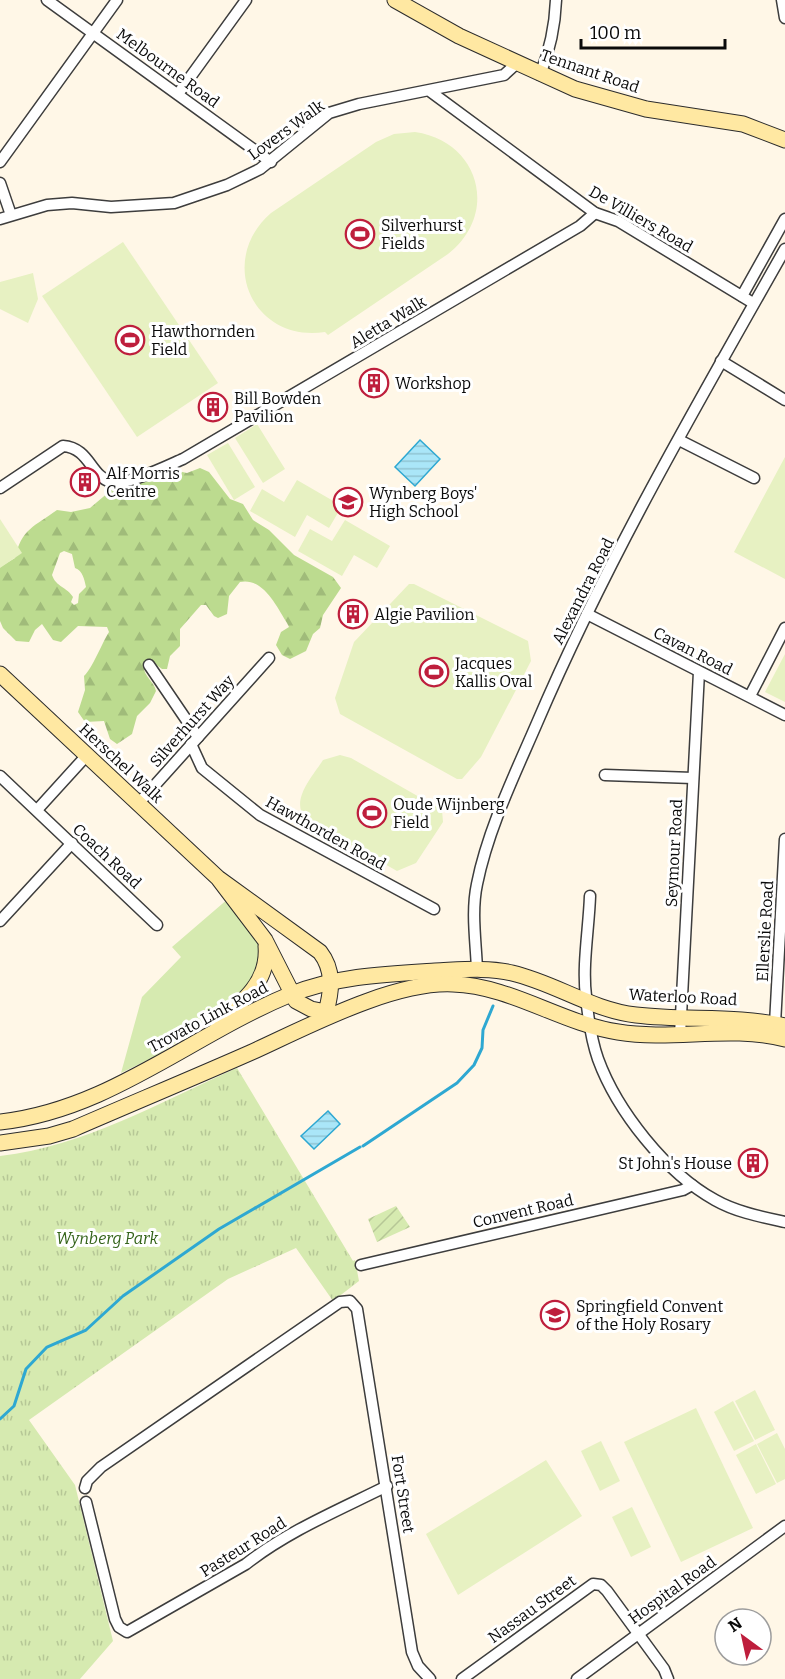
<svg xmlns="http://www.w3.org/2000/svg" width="785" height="1679" viewBox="0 0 785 1679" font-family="Bitter,serif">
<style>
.grass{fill:#d6eab0}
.forest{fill:url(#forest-firs);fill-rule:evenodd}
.park{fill:url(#park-tufts)}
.garden{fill:url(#garden-furrows)}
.pitch{fill:#e7f1c2}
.water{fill:url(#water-rules);stroke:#2ea8d2;stroke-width:1.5}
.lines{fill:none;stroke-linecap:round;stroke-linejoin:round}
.stream{stroke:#2ea8d2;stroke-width:3}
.minor-casing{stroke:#3d3d3d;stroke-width:13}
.secondary-casing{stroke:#2c2c2c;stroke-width:17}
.minor{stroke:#fff;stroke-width:10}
.secondary{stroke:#ffe8a2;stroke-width:15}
.labels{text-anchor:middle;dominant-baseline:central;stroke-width:6;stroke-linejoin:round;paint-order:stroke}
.street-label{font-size:16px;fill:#0a0a0a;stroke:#fff}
.poi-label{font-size:16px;fill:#0a0a0a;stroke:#fff;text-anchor:start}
.park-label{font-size:16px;font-style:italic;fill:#336319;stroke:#fff}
</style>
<defs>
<pattern id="forest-firs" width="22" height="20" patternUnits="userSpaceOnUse" patternTransform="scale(1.5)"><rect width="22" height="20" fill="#bcdb8f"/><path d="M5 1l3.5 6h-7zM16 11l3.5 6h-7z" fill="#a0bb7a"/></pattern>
<pattern id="park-tufts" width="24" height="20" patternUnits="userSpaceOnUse" patternTransform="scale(1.5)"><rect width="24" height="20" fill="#d6eab0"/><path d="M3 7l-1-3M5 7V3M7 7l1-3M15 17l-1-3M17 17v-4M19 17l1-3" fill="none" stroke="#b6c796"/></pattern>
<pattern id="garden-furrows" width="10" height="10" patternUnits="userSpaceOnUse" patternTransform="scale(1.5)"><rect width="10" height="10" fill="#d6eab0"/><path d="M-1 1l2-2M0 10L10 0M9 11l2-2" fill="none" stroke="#b6c796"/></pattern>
<pattern id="water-rules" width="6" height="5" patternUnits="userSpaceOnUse" patternTransform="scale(1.5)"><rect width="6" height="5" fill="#aae6f8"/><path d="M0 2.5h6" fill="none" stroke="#91c4d3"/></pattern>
</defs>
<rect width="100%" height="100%" fill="#fff7e7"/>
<path class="grass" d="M229,898L254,934L262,950L251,985L215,1018L152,1058L121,1073L142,997L181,957L172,947Z"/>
<path class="forest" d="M200,468L209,472L230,499L243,504L253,520L269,530L294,555L333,577L341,588L323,615L320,628L313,634L306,651L290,659L282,655L276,645L281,632L289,627L287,623C277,607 263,577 240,582L229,596L227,614L218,618L214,616L206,605H201L180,629V646L170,656L167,669H162L151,661L144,666C143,676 154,681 156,691L150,703L137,716L132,734L117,744L110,739L104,721L85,722L78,712L85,690L84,676C92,669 102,643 109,632L107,627L78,626L61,642L53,640L42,624L35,630L29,642L16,641L3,628L0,621V567L15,558C21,529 35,526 57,510L71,512L90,508L116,486L168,469L187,473ZM64,551L72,554L75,568C83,571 84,579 86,587L79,594L78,603L74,605L71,602L73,597C67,587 56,587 52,575L60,553Z"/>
<path class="park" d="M237,1068L353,1261L355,1260L359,1281L333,1301L296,1248L228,1279L29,1420L75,1485L113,1641L80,1679H0V1156C86,1146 159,1102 237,1068Z"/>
<path class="garden" d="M396,1206L410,1227L377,1242L368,1219Z"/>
<g class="pitch">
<path d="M415,132C479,141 500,213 448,254L328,335L325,332C253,343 216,261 271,213L376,142L394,134Z"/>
<path d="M123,242L218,383L137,437L42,296Z"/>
<path d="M33,273L38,299L28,323L0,309V282Z"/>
<path d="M257,424L285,469L263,483L235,438Z"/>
<path d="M228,443L255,487L234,500L207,455Z"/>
<path d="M785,457V579L734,552Z"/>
<path d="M297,480L342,506L329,528L307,515L295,537L250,511L262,489L284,502Z"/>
<path d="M0,519L22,553L0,568Z"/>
<path d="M345,520L390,546L377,568L354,555L342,576L298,551L310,529L332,541Z"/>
<path d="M409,584H414L528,641L531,661L481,757L462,779H457L340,714L335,698L354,642Z"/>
<path d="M785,654V702L765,692Z"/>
<path d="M340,755L351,758L442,810L443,822L416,863L397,871L306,819C289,801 313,776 323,760Z"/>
<path d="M755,1390L775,1430L755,1440L735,1401Z"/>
<path d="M733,1401L754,1441L734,1451L714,1412Z"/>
<path d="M696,1408L753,1528L681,1562L624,1442Z"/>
<path d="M777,1433L785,1449V1479L777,1483L757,1444Z"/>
<path d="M601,1441L620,1481L600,1491L581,1451Z"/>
<path d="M756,1444L776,1484L756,1494L736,1455Z"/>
<path d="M546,1460L582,1516L458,1595L426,1534Z"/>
<path d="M632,1507L651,1547L631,1557L612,1517Z"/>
</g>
<g class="water">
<path d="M420,440L440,459L415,486L395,467Z"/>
<path d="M328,1111L340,1124L314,1149L301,1136Z"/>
</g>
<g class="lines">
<g class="stream">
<path d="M363,1146L457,1083L474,1065L482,1048L483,1030L493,1006"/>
<path d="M0,1419L14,1406L26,1369L47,1347L86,1330L123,1296L219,1229L360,1147"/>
</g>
<g class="minor-casing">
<g id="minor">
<path d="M47,0L271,162"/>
<path d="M782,0L785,18"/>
<path d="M540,75C550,50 555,26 556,0"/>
<path d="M431,92L595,213L618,221L753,303"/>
<path d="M178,94L246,0"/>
<path d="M0,162L117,0"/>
<path d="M0,183L11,215"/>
<path d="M0,219L47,205L72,203L111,207L174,203L227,185L260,169L329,113L359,104L504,75L517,63"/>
<path d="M742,296L785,219"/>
<path d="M721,361L785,400"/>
<path d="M679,440L754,478"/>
<path d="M0,488L63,446C90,448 90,476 111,482C127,486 167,466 183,459L580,226L595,213"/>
<path d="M587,614L785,715"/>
<path d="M149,665L198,737"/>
<path d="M750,696L785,628"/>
<path d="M191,744L202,768L260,815L434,909"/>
<path d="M605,775L693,778"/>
<path d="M0,776L157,925"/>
<path d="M138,804L269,658"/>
<path d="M37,810L87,755"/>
<path d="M590,896C589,927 582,966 586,996C588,1017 591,1039 598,1059C617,1111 666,1173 715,1200C736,1212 762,1217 785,1222"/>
<path d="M0,921L72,843"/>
<path d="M477,970C476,942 471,912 477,884C488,829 515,774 537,723C607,559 698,403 785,249"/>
<path d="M775,1024L785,839"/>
<path d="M680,1035L699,672"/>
<path d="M361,1265L683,1190L692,1185"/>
<path d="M85,1488L87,1481L101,1467L340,1302L350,1301L357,1309L412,1652L418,1666L430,1679"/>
<path d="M86,1502L115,1619L119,1627L127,1632L246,1564C288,1531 339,1510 387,1486"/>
<path d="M462,1679L593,1584L601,1585L607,1591L664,1669L668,1679"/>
<path d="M577,1679L785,1526"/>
</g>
</g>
<g class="secondary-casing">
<g id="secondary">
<path d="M395,0L459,36L575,89L646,109L743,124L785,140"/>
<path d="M0,674L218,878L320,952C334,970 332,990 326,1012L311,1009L296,1001L265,940L218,878"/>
<path d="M217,1022C244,1002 269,981 266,946"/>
<path d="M0,1122C109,1110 190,1036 289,995C336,976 385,974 435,971C460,970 488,967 512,973C555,983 592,1010 636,1015C686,1021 736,1015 785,1026"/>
<path d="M0,1143L49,1136L73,1129C133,1103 193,1078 252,1052C307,1027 393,981 453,984C512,986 560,1023 618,1032C673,1041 730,1025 785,1039"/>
</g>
</g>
<use href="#minor" class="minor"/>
<use href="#secondary" class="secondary"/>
</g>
<defs>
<g id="stadium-ring" transform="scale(1.5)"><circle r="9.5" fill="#fff" stroke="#be1e3c" stroke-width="1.5"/><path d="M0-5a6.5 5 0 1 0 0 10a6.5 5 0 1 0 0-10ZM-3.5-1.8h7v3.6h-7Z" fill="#be1e3c"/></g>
<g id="building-ring" transform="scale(1.5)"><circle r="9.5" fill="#fff" stroke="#be1e3c" stroke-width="1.5"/><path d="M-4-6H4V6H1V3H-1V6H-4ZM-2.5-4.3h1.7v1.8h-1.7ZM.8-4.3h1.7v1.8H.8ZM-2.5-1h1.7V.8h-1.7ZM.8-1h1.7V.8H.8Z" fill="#be1e3c"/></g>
<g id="school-ring" transform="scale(1.5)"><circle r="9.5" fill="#fff" stroke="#be1e3c" stroke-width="1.5"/><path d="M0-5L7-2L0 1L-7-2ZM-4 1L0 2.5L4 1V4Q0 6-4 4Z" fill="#be1e3c"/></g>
</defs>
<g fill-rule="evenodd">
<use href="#stadium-ring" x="360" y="234"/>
<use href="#stadium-ring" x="130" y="340"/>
<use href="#building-ring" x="374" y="383"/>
<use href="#building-ring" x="213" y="407"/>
<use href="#building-ring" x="85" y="482"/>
<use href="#school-ring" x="348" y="502"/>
<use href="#building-ring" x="353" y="614"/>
<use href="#stadium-ring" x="434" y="672"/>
<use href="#stadium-ring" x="372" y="813"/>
<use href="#building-ring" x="753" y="1163"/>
<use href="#school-ring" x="555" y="1315"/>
</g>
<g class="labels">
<g class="street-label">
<text transform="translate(168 68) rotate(36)">Melbourne Road</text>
<text transform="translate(590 71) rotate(19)">Tennant Road</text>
<text transform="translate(286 130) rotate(-36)">Lovers Walk</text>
<text transform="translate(641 219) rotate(30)">De Villiers Road</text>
<text transform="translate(388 322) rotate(-31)">Aletta Walk</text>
<text transform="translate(583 591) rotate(-63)">Alexandra Road</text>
<text transform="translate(693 651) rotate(27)">Cavan Road</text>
<text transform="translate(192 721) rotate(-48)">Silverhurst Way</text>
<text transform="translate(121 763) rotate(43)">Herschel Walk</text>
<text transform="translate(326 833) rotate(29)">Hawthorden Road</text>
<text transform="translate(674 853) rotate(-87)">Seymour Road</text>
<text transform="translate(107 856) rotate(43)">Coach Road</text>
<text transform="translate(765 931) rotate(-87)">Ellerslie Road</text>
<text transform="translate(683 997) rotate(3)">Waterloo Road</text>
<text transform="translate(208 1017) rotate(-28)">Trovato Link Road</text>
<text transform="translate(523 1211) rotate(-13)">Convent Road</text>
<text transform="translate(403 1494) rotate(81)">Fort Street</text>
<text transform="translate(243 1547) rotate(-32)">Pasteur Road</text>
<text transform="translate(672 1590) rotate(-36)">Hospital Road</text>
<text transform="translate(532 1609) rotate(-36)">Nassau Street</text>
</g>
<g class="poi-label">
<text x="381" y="225">Silverhurst<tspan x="381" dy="18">Fields</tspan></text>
<text x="151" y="331">Hawthornden<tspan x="151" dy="18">Field</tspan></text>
<text x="395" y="383">Workshop</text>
<text x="234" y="398">Bill Bowden<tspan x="234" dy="18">Pavilion</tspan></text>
<text x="106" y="473">Alf Morris<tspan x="106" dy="18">Centre</tspan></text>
<text x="369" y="493">Wynberg Boys'<tspan x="369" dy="18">High School</tspan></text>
<text x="374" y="614">Algie Pavilion</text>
<text x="455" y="663">Jacques<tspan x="455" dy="18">Kallis Oval</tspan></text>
<text x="393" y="804">Oude Wijnberg<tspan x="393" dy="18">Field</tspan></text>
<text x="732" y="1163" text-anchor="end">St John's House</text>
<text x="576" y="1306">Springfield Convent<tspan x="576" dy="18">of the Holy Rosary</tspan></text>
</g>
<g class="park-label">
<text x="107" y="1238">Wynberg Park</text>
</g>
</g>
<g transform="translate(743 1637) rotate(327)"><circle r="28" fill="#ffffff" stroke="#9d9d9d" stroke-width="1.5"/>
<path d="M0-4.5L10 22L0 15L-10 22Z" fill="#be1e3c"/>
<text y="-9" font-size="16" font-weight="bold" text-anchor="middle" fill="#0a0a0a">N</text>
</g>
<path d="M581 39v9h144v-9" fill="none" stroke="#0a0a0a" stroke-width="3"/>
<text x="590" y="39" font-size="18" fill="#0a0a0a" stroke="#ffffff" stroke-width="4.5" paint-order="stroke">100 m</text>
</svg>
